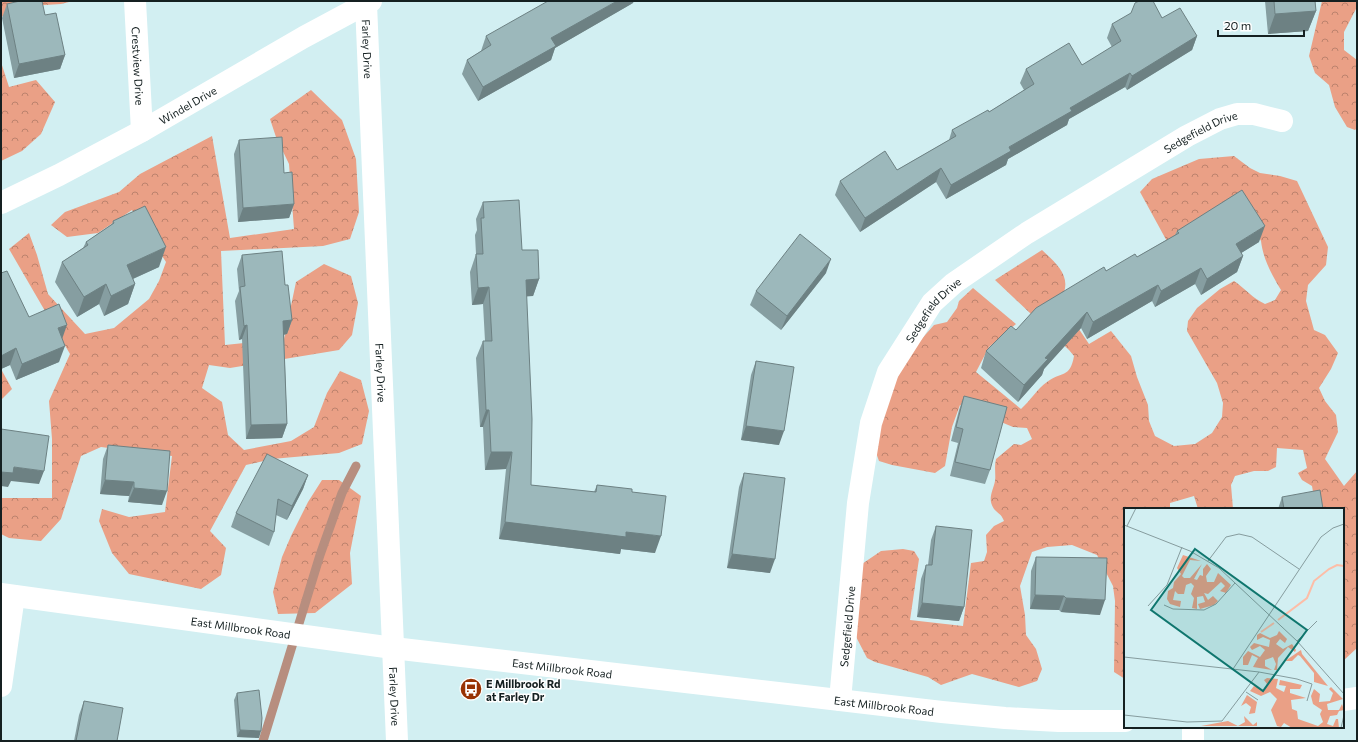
<svg xmlns="http://www.w3.org/2000/svg" width="1358" height="742" viewBox="0 0 1358 742" font-family="Commissioner,sans-serif">
<style>
.forest{fill:url(#forest-crowns)}
.lines{fill:none;stroke-linecap:round;stroke-linejoin:round}
.stream{stroke:#b78e7f;stroke-width:9}
.minor{stroke:#fff;stroke-width:22}
.primary{stroke:#fff;stroke-width:22}
.wall{fill:#869ea1}
.shaded-wall{fill:#6d8183}
.building{fill:#9cb8bb;stroke:#6d8183}
.labels{text-anchor:middle;dominant-baseline:central;stroke-width:3;stroke-linejoin:round;paint-order:stroke}
.street-label{font-size:11px;fill:#152021;stroke:#fff}
.poi-label{font-size:11px;font-weight:bold;fill:#152021;stroke:#fff;text-anchor:start}
.inset-river{fill:none;stroke:#fdbda7;stroke-width:2}
.inset-road{fill:none;stroke:#869c9e;stroke-width:1}
.view{fill:#0f766e;fill-opacity:0.15;stroke:#0f766e;stroke-width:2}
.inset-edge{fill:none;stroke:#152021;stroke-width:2}
</style>
<defs>
<pattern id="forest-crowns" width="20" height="18" patternUnits="userSpaceOnUse"><rect width="20" height="18" fill="#eaa086"/><path d="M2 6a3 3 0 1 1 6 0M12 15a3 3 0 1 1 6 0" fill="none" stroke="#bc826d"/></pattern>
</defs>
<rect width="100%" height="100%" fill="#d2eff2"/>
<g class="forest">
<path d="M1,1H73L61,4L29,6L1,17Z"/>
<path d="M1322,1H1357V7L1344,32V50L1357,60V128L1355,130L1347,127L1335,107L1329,85L1315,73L1309,56Z"/>
<path d="M1,62L9,87L36,80L55,102L41,134L22,151L1,161Z"/>
<path d="M311,90L342,120L356,159L359,212L350,239L323,246L221,251L225,345L284,339L296,282L324,264L351,276L358,303L352,335L339,350L230,368L209,365L202,388L222,402L228,435L244,450L291,441L314,427L327,393L340,371L361,380L369,411L362,444L339,453L272,459L246,465L210,531L226,548L221,575L201,589L129,574L112,553L99,521L102,509L129,517L165,512L172,456L101,447L81,456L61,519L41,541L9,538L1,534V498H52V439L49,401L70,354L9,249L29,233L37,255L48,294L85,334L114,328L149,299L159,281L166,262L132,210L98,233L67,237L51,225L65,212L119,192L140,174L212,136L230,238L294,229L289,164L276,137L270,119Z"/>
<path d="M1234,156L1250,168L1260,173L1280,176L1297,181L1328,247L1326,265L1308,285L1306,301L1314,330L1325,335L1338,353L1331,369L1319,388L1325,401L1336,415L1338,432L1325,459L1344,486L1357,471V648L1343,661V509H1316L1312,486L1302,480L1298,473L1307,468L1303,450L1277,448L1276,467L1268,471H1254L1235,476L1231,485L1233,509H1198L1194,496L1170,503V509H1125V679L1114,672L1115,601L1113,586L1097,555L1072,545L1047,547L1032,552L1020,586L1025,615L1026,635L1036,649L1042,669L1037,681L1019,687L972,674L941,685L928,677L875,662L867,658L852,629L859,566L881,551L903,549L914,551L919,559L910,620L963,626L971,563L984,561L987,552L986,535L994,526L1004,521C1001,513 998,514 994,509C987,499 993,491 995,481C996,475 994,467 996,459L1014,444L1021,445L1032,439L1027,428L1013,427L960,405L952,427L945,466L935,473L892,465L879,461L874,447L885,402L910,352L934,325L947,322L957,308L959,301L973,288L1016,324L989,347L976,372L1021,409C1030,401 1037,389 1047,382C1061,371 1070,379 1074,356L1069,350L995,280L1042,250C1058,265 1074,278 1060,301L1089,344L1111,331L1131,356L1137,377L1148,405L1149,421L1155,436L1174,446L1195,444L1212,433L1222,417L1223,403L1217,383L1187,331L1188,321L1197,308L1220,289L1234,281C1246,289 1252,298 1265,304L1275,300L1281,290C1272,275 1263,259 1261,241L1240,202L1169,245L1140,192L1152,179L1199,159Z"/>
<path d="M1,369L12,389L1,400Z"/>
<path d="M322,480H339L361,496L350,553L352,584L315,613L278,614L273,592L282,557L291,536L308,502Z"/>
</g>
<g class="lines">
<path class="stream" d="M263,741L320,555L342,493L356,466"/>
<g class="minor">
<path id="s1" d="M135,1L142,131"/>
<path id="s2" d="M366,4L397,741"/>
<path id="s3" d="M1,203L59,175L142,131L304,37L371,1"/>
<path d="M1,686L14,596"/>
<path id="s4" d="M840,700L858,503L871,423L888,372L932,303L954,283L1027,233L1187,136L1220,119L1237,114H1254L1282,121"/>
<path d="M1193,727V741"/>
</g>
<g class="primary">
<path id="s5" d="M1,594L393,648L942,712L1005,718L1059,721H1125"/>
<path d="M1343,700L1357,698"/>
</g>
</g>
<g class="wall">
<path d="M1265,1H1315L1316,11L1308,31L1268,34Z"/>
<path d="M633,3L555,48L551,60L478,101L462,74L467,60L481,51L486,36Z"/>
<path d="M7,4L45,15L65,55L60,69L14,78L2,18Z"/>
<path d="M1162,18L1197,36L1192,50L1127,90L1125,87L1069,119L1067,125L1008,159L1006,165L946,199L936,182L860,232L835,195L840,181L897,170L949,140L952,130L989,112L1024,90L1020,83L1026,69L1082,65L1112,47L1107,38L1112,24Z"/>
<path d="M239,140L284,173L294,204L289,218L238,222L234,154Z"/>
<path d="M483,202L522,250L539,279L533,296H526L531,485L594,492L597,485L632,492L655,553L621,549L620,554L499,539L506,469L485,470L483,427H480L476,358L483,341H485L483,304L472,305L470,272L476,254L475,235L477,230L476,219Z"/>
<path d="M113,221L159,267L133,279L135,284L128,304L104,316L99,304L77,317L55,282L62,262L83,248L86,242L112,224Z"/>
<path d="M1177,231L1259,242L1241,253L1243,256L1237,272L1201,295L1195,284L1155,307L1152,301L1087,339L1081,328L1044,369L1042,375L1018,402L981,368L986,351L1016,330L1106,271L1137,257L1175,235Z"/>
<path d="M242,255L285,285L292,320L287,334L284,335L287,424L282,438L246,439L242,339L239,340L235,301L239,291L237,269Z"/>
<path d="M1,273L29,317L62,339L59,362L16,380L10,365L1,369Z"/>
<path d="M826,273L781,330L750,305L756,291Z"/>
<path d="M756,361L779,445L741,440L751,375Z"/>
<path d="M964,396L990,470L985,484L950,476L958,443L951,441L959,410Z"/>
<path d="M108,445L162,505L128,502L129,496L100,494L103,459Z"/>
<path d="M744,473L770,573L727,568L739,487Z"/>
<path d="M308,475L303,489L287,520L276,515L274,532L269,546L231,527L236,513Z"/>
<path d="M1282,497L1323,509H1278Z"/>
<path d="M936,526L964,607L959,621L917,617L921,579L926,565H928L931,540Z"/>
<path d="M1036,557L1100,615L1061,612L1059,610L1030,609L1031,571Z"/>
<path d="M237,693L259,738L237,737L234,700Z"/>
<path d="M84,701L117,741H74L79,715Z"/>
</g>
<g class="shaded-wall">
<path d="M617,1H634L633,3L555,48L551,60L478,101L483,87L551,38Z"/>
<path d="M1316,11L1308,31L1268,34L1275,14Z"/>
<path d="M1197,36L1192,50L1127,90L1132,76Z"/>
<path d="M65,55L60,69L14,78L19,64Z"/>
<path d="M1130,73L1125,87L1069,119L1067,125L1008,159L1006,165L946,199L951,185L1070,108Z"/>
<path d="M941,168L936,182L860,232L865,218Z"/>
<path d="M294,204L289,218L238,222L243,208Z"/>
<path d="M1265,226L1259,242L1230,260L1236,244Z"/>
<path d="M166,247L159,267L119,285L127,265Z"/>
<path d="M1243,256L1237,272L1201,295L1207,279Z"/>
<path d="M831,259L826,273L781,330L787,316Z"/>
<path d="M1201,268L1195,284L1155,307L1161,291Z"/>
<path d="M539,279L533,296L519,297L526,280Z"/>
<path d="M106,284L99,304L77,317L84,297Z"/>
<path d="M135,284L128,304L104,316L111,296Z"/>
<path d="M1158,285L1152,301L1087,339L1093,322Z"/>
<path d="M489,287L483,304L472,305L478,288Z"/>
<path d="M1087,312L1081,328L1044,369L1042,375L1018,402L1024,385L1045,358Z"/>
<path d="M292,320L287,334L278,335L283,321Z"/>
<path d="M67,325L61,342L58,328Z"/>
<path d="M247,325L242,339L239,340L244,326Z"/>
<path d="M65,346L59,362L16,380L22,364Z"/>
<path d="M16,348L10,365L1,369V356Z"/>
<path d="M486,410H489L483,427H480Z"/>
<path d="M287,424L282,438L246,439L251,425Z"/>
<path d="M746,426L784,431L779,445L741,440Z"/>
<path d="M491,452H512L506,469L485,470Z"/>
<path d="M14,467L44,471L39,484L11,481L8,487L1,486V472Z"/>
<path d="M308,475L303,489L287,520L292,506Z"/>
<path d="M105,480L134,482L129,496L100,494Z"/>
<path d="M134,488L167,491L162,505L128,502Z"/>
<path d="M505,522L626,532L661,536L655,553L621,549L620,554L499,539Z"/>
<path d="M732,554L775,559L770,573L727,568Z"/>
<path d="M1035,595L1064,596L1059,610L1030,609Z"/>
<path d="M1066,598L1105,600L1100,615L1061,612Z"/>
<path d="M922,603L964,607L959,621L917,617Z"/>
<path d="M240,730L261,731L259,738L237,737Z"/>
</g>
<g class="building">
<path d="M20,1H42L45,15L56,13L65,55L19,64L7,4Z"/>
<path d="M548,1H617L551,38L556,46L483,87L467,60L491,45L486,36Z"/>
<path d="M1139,1H1153L1162,18L1180,8L1197,36L1132,76L1130,73L1070,108L1072,111L1009,147L1011,151L951,185L941,168L865,218L840,181L885,151L897,170L956,136L952,130L988,110L989,112L1034,84L1026,69L1069,43L1082,65L1121,41L1112,24L1131,13L1135,3Z"/>
<path d="M1274,1H1315L1316,11L1275,14Z"/>
<path d="M282,137L284,173L292,172L294,204L243,208L239,140Z"/>
<path d="M1242,190L1265,226L1236,244L1243,256L1207,279L1201,268L1161,291L1158,285L1093,322L1087,312L1045,358L1048,359L1024,385L986,351L1011,326L1016,330L1036,308L1104,267L1106,271L1135,254L1137,257L1179,233L1177,231Z"/>
<path d="M519,200L522,250H538L539,279L526,280L532,419L531,485L596,492L597,485L632,489V492L666,496L661,536L626,532V537L505,522L512,452H491L489,410H486L483,341H492L489,287L478,288L476,254H483L481,218H484L483,202Z"/>
<path d="M145,206L166,247L127,265L135,284L111,296L106,284L84,297L62,262L88,245L86,242L114,223L113,221Z"/>
<path d="M800,234L831,259L787,316L756,291Z"/>
<path d="M282,251L285,285H288L292,320L283,321L287,424L251,425L247,325L244,326L240,287L245,286L242,255Z"/>
<path d="M7,271L29,317L59,304L67,325L58,328L65,346L22,364L16,348L1,356V273Z"/>
<path d="M756,361L794,367L784,431L746,426Z"/>
<path d="M964,396L1007,407L990,470L955,462L963,429L956,427Z"/>
<path d="M1,429L49,436L44,471L14,467L13,473L1,472Z"/>
<path d="M108,445L170,451L167,491L134,488V482L105,480Z"/>
<path d="M267,454L308,475L292,506L278,499L274,532L236,513Z"/>
<path d="M744,473L785,478L775,559L732,554Z"/>
<path d="M1320,490L1323,509H1284L1282,497Z"/>
<path d="M936,526L972,530L964,607L922,603L926,565H932Z"/>
<path d="M1036,557L1107,558L1105,600L1066,598L1064,596L1035,595Z"/>
<path d="M259,690L262,718L261,731L240,730L237,693Z"/>
<path d="M84,701L123,708L117,741H76Z"/>
</g>
<defs>
<g id="bus-disc" transform="scale(1.15)"><circle r="9.5" fill="#983304" stroke="#fff"/><path d="M-5-6H5V4H4V6H2V4H-2V6H-4V4H-5ZM-3.5-4V0h7V-4ZM-3.5 1.2v1.5H-2V1.2ZM2 1.2v1.5H3.5V1.2Z" fill="#fff"/></g>
</defs>
<g fill-rule="evenodd">
<use href="#bus-disc" x="471" y="689"/>
</g>
<g class="labels">
<g class="street-label">
<text stroke="none"><textPath href="#s2" startOffset="45">Farley Drive</textPath></text>
<text stroke="none"><textPath href="#s1" startOffset="65">Crestview Drive</textPath></text>
<text stroke="none"><textPath href="#s3" startOffset="211">Windel Drive</textPath></text>
<text stroke="none"><textPath href="#s4" startOffset="734">Sedgefield Drive</textPath></text>
<text stroke="none"><textPath href="#s4" startOffset="410">Sedgefield Drive</textPath></text>
<text stroke="none"><textPath href="#s2" startOffset="369">Farley Drive</textPath></text>
<text stroke="none"><textPath href="#s4" startOffset="74">Sedgefield Drive</textPath></text>
<text stroke="none"><textPath href="#s5" startOffset="242">East Millbrook Road</textPath></text>
<text stroke="none"><textPath href="#s5" startOffset="566">East Millbrook Road</textPath></text>
<text stroke="none"><textPath href="#s2" startOffset="693">Farley Drive</textPath></text>
<text stroke="none"><textPath href="#s5" startOffset="890">East Millbrook Road</textPath></text>
</g>
<g class="poi-label">
<text x="486" y="683">E Millbrook Rd<tspan x="486" dy="13">at Farley Dr</tspan></text>
</g>
</g>
<g transform="translate(1124 508)">
<rect width="220" height="220" fill="#d2eff2"/>
<path d="M59,47L77,53L66,52L58,68L60,70H66L78,56L70,71L73,72L76,67L79,68V61L83,56L87,61L82,68L83,74H90L94,65L107,77L102,85L96,83L101,78L97,74L84,86L80,85L84,92L89,88L94,93L90,97L76,101L74,96L81,94L79,88L73,89V101L68,100L70,90L67,86L70,78L67,75L62,77L60,86H54L51,83L49,92L57,93L56,99L46,96L43,91L44,83L49,80L50,74L57,66L53,60ZM155,123L163,131L161,135L156,131L152,136L159,141L168,136L172,142L171,144L164,139L154,150L153,162H150L152,156L149,149L141,152V158L148,162L129,159L134,150L128,147L124,157H119V149L124,143L136,149L141,142L136,138L128,142L126,139L130,135L145,139L146,132L139,129L133,132V127L136,125L146,130L153,127ZM177,142L178,146L204,178L190,174V165L176,148L174,147L168,153H161ZM143,170L154,171L152,180L160,184L162,178L155,177L156,172L178,177L176,181H166V185L182,190L167,192L168,201L173,203L174,211L194,218L199,214L196,206L198,202L189,196L187,188L190,181L196,186L195,194L206,193L209,185L205,181L207,179L219,191L203,196L204,202H215L218,196L220,202L215,203L213,207L206,208L203,216L209,218L212,211H214L215,220H168L160,215L157,219L153,218L147,202L153,191L146,184L137,188L126,183L130,178L140,182L143,176L140,172ZM123,187L133,194L131,205L125,206L127,199L122,195L117,198ZM120,208L129,217L133,214V218H77L104,213L114,218L121,214Z" fill="#eaa086"/>
<path class="inset-river" d="M154,112L183,90L190,73L205,61L213,57L220,58M137,124L150,115"/>
<path class="inset-road" d="M0,17L66,43L95,60L173,133L220,186M3,18L12,0M84,53L102,29L115,26L128,29L175,61M40,97L49,101L80,102L92,96L111,75M24,98L43,77L58,39M173,133L193,113M0,149L135,164L173,171L188,176L183,193M109,161L197,29L209,20L220,16M122,184L134,192M0,207L63,214L98,213L135,164M217,220L220,207"/>
<path class="view" d="M71,41L183,122L139,183L27,102Z"/>
<rect width="220" height="220" class="inset-edge"/>
</g>
<rect width="1358" height="742" fill="none" stroke="#152021" stroke-width="4"/>
<path d="M1218 30v6h86v-6" fill="none" stroke="#152021" stroke-width="2"/>
<text x="1224" y="30" font-size="12" fill="#152021" stroke="#ffffff" stroke-width="3" paint-order="stroke">20 m</text>
</svg>
